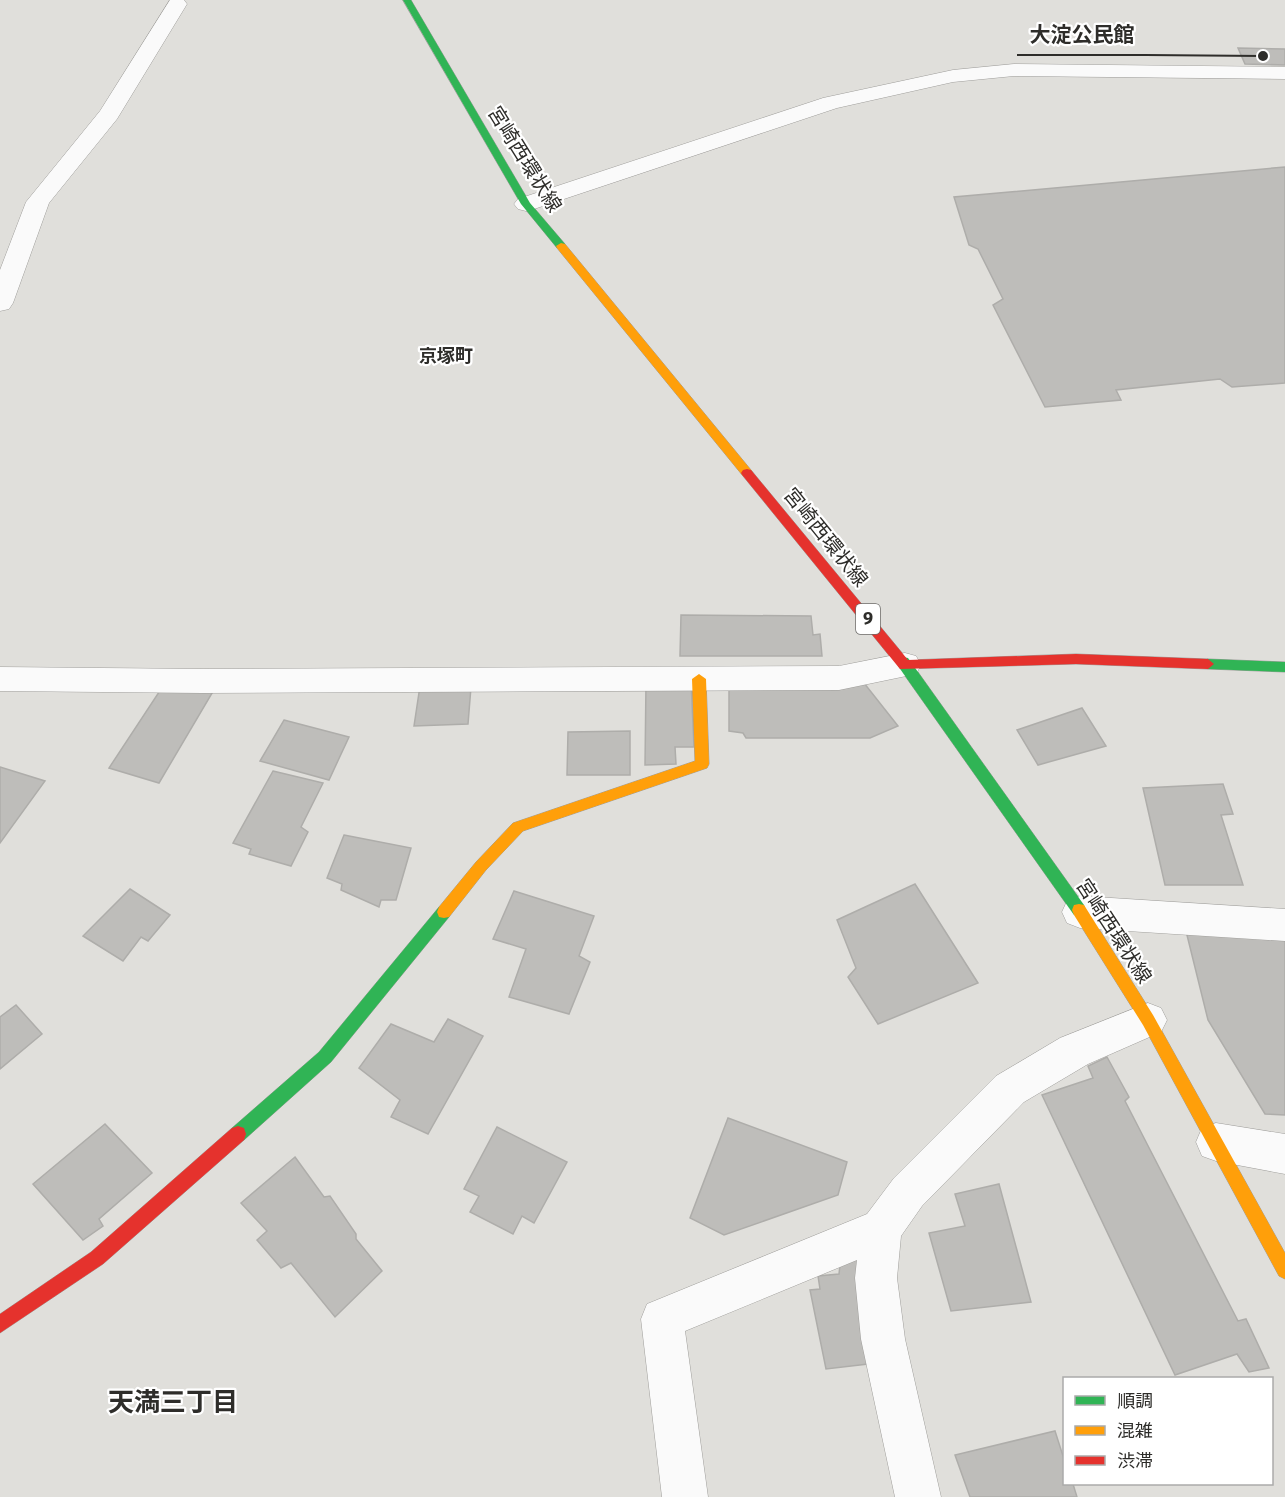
<svg xmlns="http://www.w3.org/2000/svg" width="1285" height="1497" viewBox="0 0 1285 1497" font-family="'Fira Sans','Noto Sans JP',sans-serif">
<style>
.building{fill:#bebdba;stroke:#aeadaa;stroke-width:1.5}
.lines{fill:none;stroke-linecap:round;stroke-linejoin:round}
.street-casing{stroke:#9f9e9b;stroke-width:1}
.fast-casing{stroke:#9f9e9b;stroke-width:1}
.slow-casing{stroke:#9f9e9b;stroke-width:1}
.jam-casing{stroke:#9f9e9b;stroke-width:1}
.street{fill:#fafafa;fill-rule:evenodd}
.fast{fill:#30b455;fill-rule:evenodd}
.slow{fill:#ff9f0a;fill-rule:evenodd}
.jam{fill:#e5322d;fill-rule:evenodd}
.labels{text-anchor:middle;dominant-baseline:central;stroke-width:4.5;stroke-linejoin:round;paint-order:stroke}
.far-quarter-label{font-size:18px;font-weight:bold;fill:#2e2d2a;stroke:#fff}
.shield{fill:#fff;stroke:#6d6c6a;stroke-width:1.5}
.shield-label{font-size:18px;font-weight:bold;fill:#2e2d2a}
.street-label{font-size:20px;fill:#2e2d2a;stroke:#fff}
.near-neighbourhood-label{font-size:26px;font-weight:bold;fill:#2e2d2a;stroke:#fff}
.leader{fill:none;stroke:#2e2d2a;stroke-width:2}
.callout-dot{fill:#2e2d2a;stroke:#fff;stroke-width:2}
.callout-label{font-size:21px;text-anchor:middle;font-weight:bold;fill:#2e2d2a;stroke:#fff;stroke-width:4.5;stroke-linejoin:round;paint-order:stroke}
</style>
<rect width="100%" height="100%" fill="#e0dfdb"/>
<g class="building">
<path d="M1238,48L1285,49V65L1245,64Z"/>
<path d="M1285,167V383L1232,387L1220,379L1116,390L1121,400L1045,407L993,305L1003,299L978,249L969,245L954,197Z"/>
<path d="M681,615L811,616L813,635L820,634L822,656H680Z"/>
<path d="M691,682L694,747H675L676,764L645,765L646,683Z"/>
<path d="M165,683H218L159,783L109,768Z"/>
<path d="M729,683H864L898,726L870,738H746L743,733L729,731Z"/>
<path d="M420,686L471,687L468,724L414,726Z"/>
<path d="M1082,708L1106,746L1038,765L1017,730Z"/>
<path d="M284,720L349,737L329,780L260,761Z"/>
<path d="M630,731V775H567L568,732Z"/>
<path d="M0,767L45,781L0,843Z"/>
<path d="M273,771L323,783L301,827L308,832L291,866L249,854L251,849L233,843Z"/>
<path d="M1223,784L1233,814L1221,815L1243,885H1165L1143,788Z"/>
<path d="M344,835L411,848L396,900H381L379,907L341,890L342,884L327,878Z"/>
<path d="M915,884L978,983L878,1024L848,977L856,968L837,920Z"/>
<path d="M130,889L170,915L148,941L141,937L123,961L83,936Z"/>
<path d="M514,891L594,916L579,956L590,962L569,1014L509,997L526,949L493,939Z"/>
<path d="M1185,927L1285,929V1115L1265,1114L1208,1020Z"/>
<path d="M16,1005L42,1034L0,1069V1017Z"/>
<path d="M448,1019L483,1036L428,1134L391,1117L400,1100L359,1068L391,1024L434,1042Z"/>
<path d="M1107,1057L1129,1097L1125,1101L1238,1321L1246,1319L1269,1368L1249,1372L1237,1354L1175,1375L1042,1095L1093,1078L1088,1066Z"/>
<path d="M728,1118L847,1162L838,1195L724,1235L690,1218Z"/>
<path d="M105,1124L152,1173L99,1219L103,1226L83,1240L33,1184Z"/>
<path d="M497,1127L567,1162L534,1223L522,1216L513,1234L470,1212L479,1196L464,1189Z"/>
<path d="M295,1157L324,1197L330,1196L356,1234V1239L382,1271L335,1317L291,1263L281,1268L257,1240L267,1231L241,1203Z"/>
<path d="M999,1184L1031,1302L951,1311L929,1233L965,1226L955,1194Z"/>
<path d="M872,1253L885,1362L826,1369L810,1290L820,1289L818,1276L839,1274L841,1256Z"/>
<path d="M1055,1431L1064,1459V1484H1073L1077,1497H970L955,1455Z"/>
</g>
<g class="lines">
<g class="street-casing">
<g id="street">
<path d="M170,0H184L187,4L117,119L49,203L13,303L9,309L0,311V270L26,202L100,111Z"/>
<path d="M1014,64L1285,67V79L1014,76L953,82L837,108L534,209L526,211L518,209L514,204L518,199L823,98L953,70Z"/>
<path d="M905,653L916,656L921,665L916,674L839,690L203,693L0,691V667L203,669L839,666Z"/>
<path d="M1080,896L1285,909V941L1080,928L1067,923L1062,912L1067,901Z"/>
<path d="M1148,1003L1161,1008L1167,1020L1161,1032L1088,1064L1024,1102L922,1206L901,1236L897,1278L905,1339L941,1497H895L861,1339L855,1278L857,1260L685,1331L708,1497H662L641,1319L647,1304L867,1214L894,1178L996,1076L1060,1038Z"/>
<path d="M1216,1123L1285,1134V1174L1216,1161L1202,1156L1196,1142L1202,1128Z"/>
</g>
</g>
<g class="fast-casing">
<g id="fast">
<path d="M403,0H411L530,203L565,244V248H557L521,204Z"/>
<path d="M903,657L908,658L1084,905L1086,910L1084,915L1079,916L1074,915L898,666L897,662L898,658Z"/>
<path d="M1208,659L1285,662V672L1208,669L1202,664Z"/>
<path d="M444,906L449,907L451,912L449,917L331,1062L244,1140L238,1142L232,1140L230,1134L232,1128L319,1052L439,907Z"/>
</g>
</g>
<g class="slow-casing">
<g id="slow">
<path d="M561,243L565,244L751,470L753,473L751,476H743L557,248L556,246Z"/>
<path d="M699,674L706,679L709,764L707,768L523,831L486,870L449,917L444,918L439,917L437,912L439,907L476,862L513,823L695,761L692,679Z"/>
<path d="M1079,904L1084,905L1153,1015L1285,1253V1279L1279,1276L1143,1025L1074,915L1072,910L1074,905Z"/>
</g>
</g>
<g class="jam-casing">
<g id="jam">
<path d="M747,469L751,470L908,660L1076,654L1208,659L1214,664L1208,669L1076,664L900,669L743,476L741,473L743,470Z"/>
<path d="M238,1126L244,1128L246,1134L244,1140L103,1264L0,1333V1314L91,1252L232,1128Z"/>
</g>
</g>
<use href="#street" class="street"/>
<use href="#fast" class="fast"/>
<use href="#slow" class="slow"/>
<use href="#jam" class="jam"/>
</g>
<g class="labels">
<g class="far-quarter-label">
<text x="446" y="356">京塚町</text>
</g>
<rect class="shield" x="856" y="604" width="24" height="30" rx="4.5"/>
<g class="shield-label">
<text x="868" y="619">9</text>
</g>
<g class="street-label">
<text transform="translate(525 159) rotate(58)">宮崎西環状線</text>
<text transform="translate(826 537) rotate(51)">宮崎西環状線</text>
<text transform="translate(1114 931) rotate(57)">宮崎西環状線</text>
</g>
<g class="near-neighbourhood-label">
<text x="173" y="1402">天満三丁目</text>
</g>
</g>
<path class="leader" d="M1263 56L1146 55H1017"/>
<circle class="callout-dot" cx="1263" cy="56" r="6"/>
<g class="callout-label">
<text x="1082" y="42">大淀公民館</text>
</g>
<rect x="1063" y="1377" width="210" height="108" fill="#ffffff" stroke="#ababaa" stroke-width="1.5"/>
<rect x="1075" y="1396" width="30" height="9" fill="#30b455" stroke="#ababaa" stroke-width="1.5"/>
<text x="1117" y="1407" font-size="18" fill="#2e2d2a">順調</text>
<rect x="1075" y="1426" width="30" height="9" fill="#ff9f0a" stroke="#ababaa" stroke-width="1.5"/>
<text x="1117" y="1437" font-size="18" fill="#2e2d2a">混雑</text>
<rect x="1075" y="1456" width="30" height="9" fill="#e5322d" stroke="#ababaa" stroke-width="1.5"/>
<text x="1117" y="1467" font-size="18" fill="#2e2d2a">渋滞</text>
</svg>
